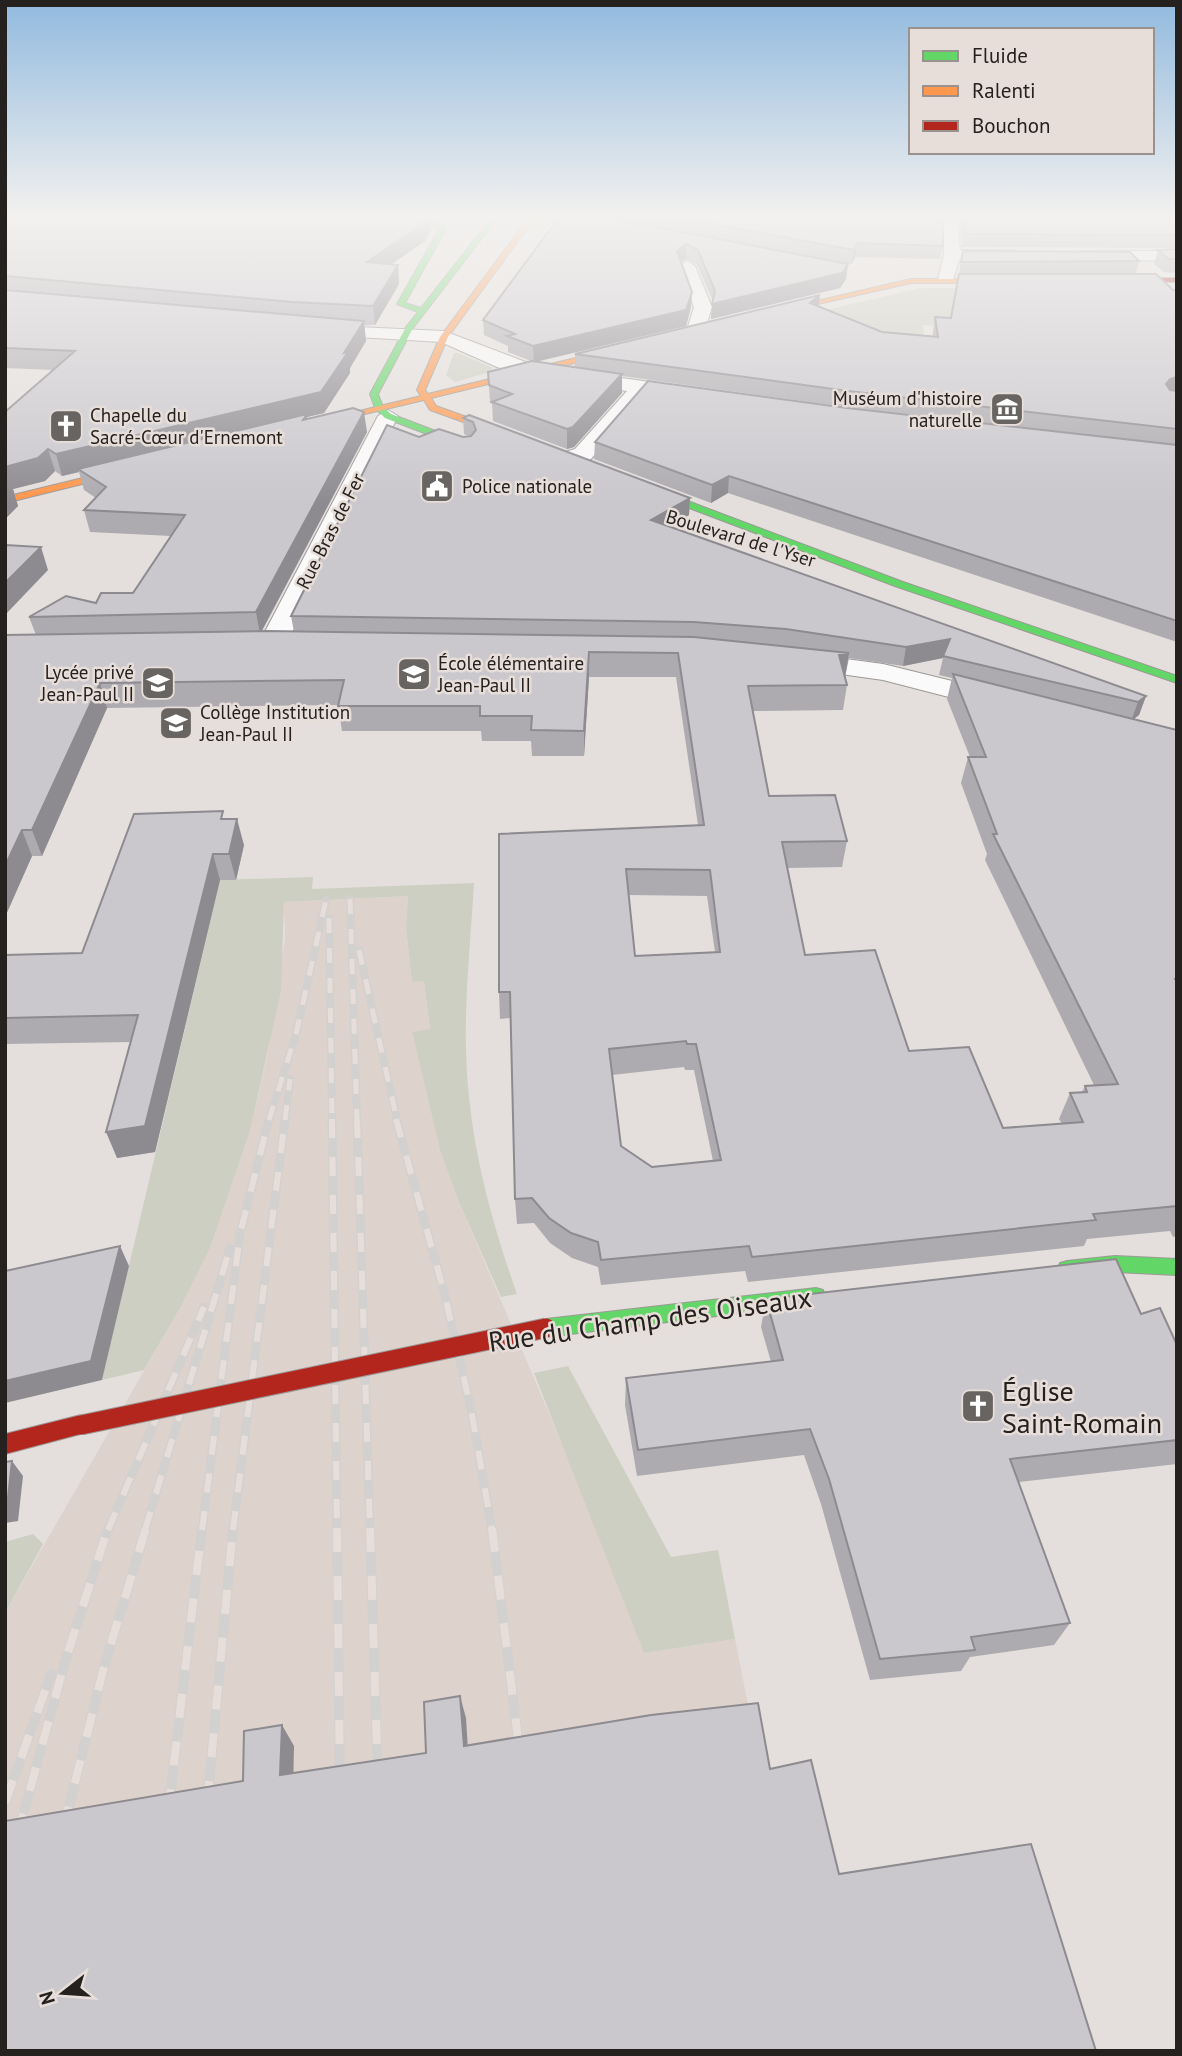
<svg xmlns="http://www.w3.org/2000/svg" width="1182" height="2056" viewBox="0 0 1182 2056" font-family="'PT Sans',sans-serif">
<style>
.built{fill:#ddd2cc}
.green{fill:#cdcfc2}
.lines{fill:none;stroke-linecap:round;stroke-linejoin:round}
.street-casing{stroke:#9c9997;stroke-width:2}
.fast-casing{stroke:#9c9997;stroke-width:2}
.slow-casing{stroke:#9c9997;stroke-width:2}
.jam-casing{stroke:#9c9997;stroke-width:2}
.street{fill:#fbfafa;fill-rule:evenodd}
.fast{fill:#63d668;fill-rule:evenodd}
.slow{fill:#ff974d;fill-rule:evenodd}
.jam{fill:#b3261e;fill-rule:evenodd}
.rail-far2-casing{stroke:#d3d1d0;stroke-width:8}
.rail-far1-casing{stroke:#d3d1d0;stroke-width:9}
.rail-casing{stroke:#d3d1d0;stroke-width:10}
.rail-far2{stroke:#e8ded9;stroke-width:5;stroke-dasharray:15;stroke-linecap:butt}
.rail-far1{stroke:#e8ded9;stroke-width:6;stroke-dasharray:19;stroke-linecap:butt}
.rail{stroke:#e8ded9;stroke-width:8;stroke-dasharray:24;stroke-linecap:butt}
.jam-bridge-casing{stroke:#9c9997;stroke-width:21;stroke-linecap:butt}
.jam-bridge{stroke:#b3261e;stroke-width:19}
.wall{fill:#aeabb0;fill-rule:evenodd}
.shaded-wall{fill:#8d8b90}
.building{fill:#cac7cd;stroke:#8d8b90;stroke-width:2;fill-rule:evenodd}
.labels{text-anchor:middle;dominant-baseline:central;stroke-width:5;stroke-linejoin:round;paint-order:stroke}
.far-poi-label{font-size:19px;fill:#25211f;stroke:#e8ded9;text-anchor:start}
.far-street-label{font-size:19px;fill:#25211f;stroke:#e8ded9}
.near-street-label{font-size:28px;fill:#25211f;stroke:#e8ded9}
.near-poi-label{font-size:28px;fill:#25211f;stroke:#e8ded9;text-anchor:start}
</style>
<rect width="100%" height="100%" fill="#e4dfdc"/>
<path class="built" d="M408,896L406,928L412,982L424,981L430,1030L412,1032L440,1150L459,1202L582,1491L644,1653L735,1639L752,1725L5,2051V1613L180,1308L210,1248L250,1131L268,1052L285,939L284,902Z"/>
<g class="green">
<path d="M921,288H1008L987,328L923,325L924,349L809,314Z"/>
<path d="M454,353H458L493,368L490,372L455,382L446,375Z"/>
<path d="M313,877L312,889L474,883C470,953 461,1026 469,1097C476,1165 494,1229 517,1294L501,1297L459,1202L440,1150L412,1032L430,1029L424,981L412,982L406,928L408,896L284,902L281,990L250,1131L210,1248L180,1308L144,1370L102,1380L220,880Z"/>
<path d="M568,1366L671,1557L718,1550L735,1639L644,1653L534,1373Z"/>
<path d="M33,1534L43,1544L5,1613V1542Z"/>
</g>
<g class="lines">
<g class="street-casing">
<g id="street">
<path d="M444,216H458L450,228L445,230L437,225Z"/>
<path d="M943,216H957L960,250H1014L1022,255L1014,260H959L952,283H940L938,279L944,255Z"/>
<path d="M1081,251H1177V261L1075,259L1073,256Z"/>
<path d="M687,261L695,266L712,307L705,330L696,335L687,330L694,307L679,266Z"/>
<path d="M314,325L444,331L536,366L693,388L703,394L693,400L646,393L591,459L570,465L559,458L562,453L575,449L627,391L527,376L497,367L441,342L308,334L305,330Z"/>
<path d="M388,410L398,416L286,645L282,651H262L258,645L378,416Z"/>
<path d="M794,652L883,664L1009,695L1014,701L1009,707L999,710L883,680L784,666L780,660L784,654Z"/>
</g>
</g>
<g class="fast-casing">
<g id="fast">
<path d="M358,216H377L448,225L405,303L421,308L493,216H499L413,328L378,394L383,407L391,414L467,443V447H461L385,418L375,408L370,394L406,327L418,312L397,304L441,226Z"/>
<path d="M639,485H645L903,582L1177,676V683L895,586L639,489Z"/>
<path d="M1115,1256L1177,1259V1275L1115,1272L1067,1277L1060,1275L1058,1269L1060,1263L1067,1261Z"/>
<path d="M816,1288L823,1290L825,1296L823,1302L816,1304L546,1337L539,1334L536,1328L539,1322L546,1319Z"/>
</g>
</g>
<g class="slow-casing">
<g id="slow">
<path d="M530,216H536L448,337L425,390L428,394L625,346L628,350L431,398L436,406L514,434L515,436L511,439L430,410L424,400L310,427V423L421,396L417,390L440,337Z"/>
<path d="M911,279H1009L1012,281L1009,283H911L769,315L765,313Z"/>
<path d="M132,466L135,467V471L5,503V497Z"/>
</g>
</g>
<g class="jam-casing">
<g id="jam">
<path d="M1112,278H1177V282L1110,281Z"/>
<path d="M81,1415L88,1418L91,1425L88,1432L5,1454V1434Z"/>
</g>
</g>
<use href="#street" class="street"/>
<use href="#fast" class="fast"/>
<use href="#slow" class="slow"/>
<use href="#jam" class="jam"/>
<g class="rail-far2-casing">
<g id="rail-far2">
<path d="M350,899L357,1120"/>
<path d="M329,918L332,1120"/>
<path d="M359,950L397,1120"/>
<path d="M269,1120L296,1034L326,900"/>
<path d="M285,1120L290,1079"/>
</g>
</g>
<g class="rail-far1-casing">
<g id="rail-far1">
<path d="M332,1119L337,1530"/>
<path d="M357,1119L370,1530"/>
<path d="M396,1119L444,1292L471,1409L492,1530"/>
<path d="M108,1530L204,1307"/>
<path d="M145,1530L230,1248"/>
<path d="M202,1530L240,1234L269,1119"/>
<path d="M233,1530L285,1119"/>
</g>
</g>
<g class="rail-casing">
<g id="rail">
<path d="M337,1528L340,1786"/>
<path d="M370,1528L378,1781"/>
<path d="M492,1528L520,1755"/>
<path d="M5,1803L51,1674"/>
<path d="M207,1805L233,1528"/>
<path d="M168,1813L202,1528"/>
<path d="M63,1830L104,1667L146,1528"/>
<path d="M17,1837L64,1665L108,1528"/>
</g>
</g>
<use href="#rail-far2" class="rail-far2"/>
<use href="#rail-far1" class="rail-far1"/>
<use href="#rail" class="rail"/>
<g class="jam-bridge-casing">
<path id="jam-bridge" d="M81,1425L546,1328"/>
</g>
<use href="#jam-bridge" class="jam-bridge"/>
</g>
<g class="wall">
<path d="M5,216H441L439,218L430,217L431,231L425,241L391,264L398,265L399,284L375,325H364L366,341L350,368V373L324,413L307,417L308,419L367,432L262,631L294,632L291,616L419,437L469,436L464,434L463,418L690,498L689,515L669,527L1146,696L1139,715L1134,719L1177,730V1236L1173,1237L1170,1231L1087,1239L1084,1246L748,1282L745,1271L601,1285L598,1267L572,1258L550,1243L534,1223L517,1224L515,1199L510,1018L500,1019L499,992V834L698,825L676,677H589L584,756H532L531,741H482L481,731H342L338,705L107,708L42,856H32L5,917V635H36L29,617L96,603L133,593L171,536L90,532L84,510L96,498L84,490L79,472L62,476L55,471L45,481L13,489L18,506L5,519V412L54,370L5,368ZM849,658L903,666L943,658L939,675L952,678L947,699L970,757H968L961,783L987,854L985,860L1094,1085L1085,1086L1082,1092L1070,1093L1059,1119L1062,1124L1003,1128L909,1051L805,955L787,868L842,867L847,841L769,796L753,711L843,710L847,685L845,678ZM628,895L707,896L715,952L635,956ZM684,1067L685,1070H694L713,1161L652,1167L621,1146L612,1075Z"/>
<path d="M560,216L848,264L846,279L840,288L711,319L713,301L697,265L686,259L681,262L692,292L691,307L686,326L536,362L575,368V354L820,295L818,306L882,332L933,336V332L935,317L951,318L1173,290H1177V642L728,493L711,503L594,459L595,442L847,408L1065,433L845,407L622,376V393L574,447L567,449L493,421L492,404L490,403L488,372L531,361L508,352V346L484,335L483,320Z"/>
<path d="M599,216H943V246L940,259L855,257L852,264Z"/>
<path d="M959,216H1177V248L962,247Z"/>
<path d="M1177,249V273L1164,272L1154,264L1158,250Z"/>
<path d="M963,251L1139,261L1136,273H959Z"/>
<path d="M225,819L244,845L236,880H220L155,1152L117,1158L131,1042L5,1044V955L82,953Z"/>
<path d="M766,1299L1141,1314L1177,1345V1464L1019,1482L1070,1623L1054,1645L970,1657L961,1671L870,1680L821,1504L804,1455L637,1476L625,1405L626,1378L771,1362L761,1327Z"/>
</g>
<g class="shaded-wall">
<path d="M428,216H430L431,231L425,241L369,280L367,262Z"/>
<path d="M857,243L855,257L852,264L854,250Z"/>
<path d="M686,244V259L677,265V251Z"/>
<path d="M848,264L846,279L840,288L711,319L712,304Z"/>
<path d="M398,265L399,284L375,325L373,306Z"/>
<path d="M692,292L691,307L686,326L534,362L533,346Z"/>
<path d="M820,295L818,309L810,303Z"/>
<path d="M364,321L366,341L350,368V373L324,413L307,417L310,434L78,469L79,472L62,476L56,454L344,353Z"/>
<path d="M622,374V393L574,447L567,449V429Z"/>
<path d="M1177,377V392L1165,394L1166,384L1170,379Z"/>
<path d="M364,412L367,432L260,634L256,612Z"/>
<path d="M48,449L55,471L45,481L13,489L18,506L5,519V467Z"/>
<path d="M729,476L728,493L711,503L712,485Z"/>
<path d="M690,498L689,515L650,538L651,520Z"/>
<path d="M41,547L48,570L5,615V583Z"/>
<path d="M950,639L943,658L903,666L906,647Z"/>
<path d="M589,652V677L584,756V731Z"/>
<path d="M849,653L845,677L835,679L839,655Z"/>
<path d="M100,683L107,708L42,856L32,830Z"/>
<path d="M1146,696L1139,715L1131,721L1138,702Z"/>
<path d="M237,819L244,845L236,880L229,854Z"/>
<path d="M22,830L32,856L5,917V866Z"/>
<path d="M213,854L220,880L155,1152L117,1158L106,1132Z"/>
<path d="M120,1246L129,1266L102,1380L5,1403V1381Z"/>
<path d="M12,1461L23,1476L18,1521L5,1523V1507Z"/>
<path d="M460,1696L466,1718L469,1767L464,1746Z"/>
<path d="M282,1725L294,1746L293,1795L280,1775Z"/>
</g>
<g class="building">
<path d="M5,216H428L424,223L367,262L398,265L373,306L292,302L5,276Z"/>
<path d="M560,216H599L848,264L842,273L712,304L715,291L698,250L686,244L677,251L692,292L686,310L533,346L507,336L515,334L483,320Z"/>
<path d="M668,216H943V246L857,243L854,250Z"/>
<path d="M963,216H1177V235L965,234Z"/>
<path d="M1177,249V259H1168L1158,250Z"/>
<path d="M963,251L1130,252L1139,261L961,262Z"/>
<path d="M959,274H1156L1173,290H1177V377L1170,379L1166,384L1170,390L1177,391V429L848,391L575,354L820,295L810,303L882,332L938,337L935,317L951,318Z"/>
<path d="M5,290L364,321L344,353L348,352L321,392L56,454L48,449L38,458L5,467V412L75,351L5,348Z"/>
<path d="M532,361L622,374L573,427L567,429L492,402L512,394L489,385L488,372Z"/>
<path d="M648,381L847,408L1177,445V621L729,476L712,485L595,442Z"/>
<path d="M353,408L364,412L256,612L29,617L66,596L96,603L101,593H133L185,515L84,510L106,487L78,469L307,414L303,420Z"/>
<path d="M469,415L690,498L651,520L1146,696L1138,702L943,656L950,639L906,647L786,629L694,622L291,616L387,425L419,437L439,429L463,437L471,436L476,430L473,422L463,418Z"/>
<path d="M5,545L41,547L5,583Z"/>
<path d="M267,631L694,637L849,653L839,655L847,685L748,686L769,796L835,795L847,841L782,842L805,955L875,950L909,1051L969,1047L1003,1128L1083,1122L1070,1093L1087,1092L1085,1086L1118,1084L993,834H997L968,757H986L953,674L1177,730V978L1175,979L1177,982V1206L1093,1214L1096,1220L752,1257L749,1246L601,1260L598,1242L571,1233L549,1218L532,1198L515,1199L510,992H499V834L704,825L678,653L589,652L584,731L531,730L532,716H480V706H338L344,680L100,683L32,830H22L5,866V635ZM626,869L710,870L720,952L635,956ZM686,1041L687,1044H696L721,1160L652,1167L621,1146L609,1049Z"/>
<path d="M223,811L221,819H237L229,854H213L145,1126L106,1132L138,1015L5,1018V955L82,953L134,814Z"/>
<path d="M120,1246L91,1361L5,1381V1271Z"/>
<path d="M1116,1259L1141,1314L1160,1308L1177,1345V1440L1010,1459L1070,1623L971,1637L975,1650L880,1659L829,1479L810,1429L638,1450L626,1378L783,1360L766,1299Z"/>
<path d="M12,1461L7,1506L5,1507V1462Z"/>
<path d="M460,1696L464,1746L651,1715L758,1703L770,1769L811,1760L839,1874L1031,1844L1096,2051H5V1821L243,1781L244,1731L282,1725L280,1775L426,1753L424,1702Z"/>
</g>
<linearGradient id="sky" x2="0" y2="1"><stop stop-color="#91bade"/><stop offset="0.43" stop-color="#f3f1ef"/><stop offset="1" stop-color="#f3f1ef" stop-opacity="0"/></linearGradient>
<rect width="1182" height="504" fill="url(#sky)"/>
<defs>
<g id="museum-square" transform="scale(1.75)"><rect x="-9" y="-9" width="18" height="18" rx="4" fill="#686461" stroke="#e8ded9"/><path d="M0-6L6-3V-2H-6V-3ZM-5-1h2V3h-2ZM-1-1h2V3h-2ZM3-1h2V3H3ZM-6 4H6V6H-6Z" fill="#fff"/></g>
<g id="church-square" transform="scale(1.75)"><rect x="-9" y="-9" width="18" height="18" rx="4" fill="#686461" stroke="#e8ded9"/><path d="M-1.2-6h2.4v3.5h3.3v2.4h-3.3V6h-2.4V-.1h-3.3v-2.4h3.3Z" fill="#fff"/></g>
<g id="civic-square" transform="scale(1.75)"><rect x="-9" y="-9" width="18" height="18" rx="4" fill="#686461" stroke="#e8ded9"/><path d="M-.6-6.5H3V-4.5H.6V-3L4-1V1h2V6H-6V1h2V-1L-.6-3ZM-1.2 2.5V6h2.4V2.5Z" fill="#fff"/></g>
<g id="school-square" transform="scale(1.75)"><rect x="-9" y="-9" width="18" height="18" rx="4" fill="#686461" stroke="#e8ded9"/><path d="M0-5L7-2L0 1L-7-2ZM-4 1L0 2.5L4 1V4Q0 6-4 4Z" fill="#fff"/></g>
</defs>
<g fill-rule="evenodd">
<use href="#museum-square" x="1007" y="409"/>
<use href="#church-square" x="66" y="426"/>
<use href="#civic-square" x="437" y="486"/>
<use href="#school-square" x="414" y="674"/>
<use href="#school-square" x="158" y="683"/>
<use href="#school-square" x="176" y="723"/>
<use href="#church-square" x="978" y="1406"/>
</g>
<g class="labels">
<g class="far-poi-label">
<text x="982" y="398" text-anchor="end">Muséum d'histoire<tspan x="982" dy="22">naturelle</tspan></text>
<text x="90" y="415">Chapelle du<tspan x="90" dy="22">Sacré-Cœur d'Ernemont</tspan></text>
<text x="462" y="486">Police nationale</text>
<text x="438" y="663">École élémentaire<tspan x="438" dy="22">Jean-Paul II</tspan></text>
<text x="134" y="672" text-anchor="end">Lycée privé<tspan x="134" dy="22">Jean-Paul II</tspan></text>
<text x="200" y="712">Collège Institution<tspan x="200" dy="22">Jean-Paul II</tspan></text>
</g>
<g class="far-street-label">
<text transform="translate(330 531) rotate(-63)">Rue Bras de Fer</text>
<text transform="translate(741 538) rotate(17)">Boulevard de l'Yser</text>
</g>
<g class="near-street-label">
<text transform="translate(650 1319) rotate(-8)">Rue du Champ des Oiseaux</text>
</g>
<g class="near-poi-label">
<text x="1002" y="1390">Église<tspan x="1002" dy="32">Saint-Romain</tspan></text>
</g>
</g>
<rect width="1182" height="2056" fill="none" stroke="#25211f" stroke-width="14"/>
<rect x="909" y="28" width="245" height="126" fill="#e8ded9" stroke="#9a928f" stroke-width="2"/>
<rect x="923" y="51" width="35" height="10" fill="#63d668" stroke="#9a928f" stroke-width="2"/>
<text x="972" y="63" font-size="21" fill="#25211f">Fluide</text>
<rect x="923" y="86" width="35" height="10" fill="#ff974d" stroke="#9a928f" stroke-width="2"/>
<text x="972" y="98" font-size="21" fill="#25211f">Ralenti</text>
<rect x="923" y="121" width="35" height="10" fill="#b3261e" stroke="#9a928f" stroke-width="2"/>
<text x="972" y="133" font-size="21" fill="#25211f">Bouchon</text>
<g transform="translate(63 1993) rotate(253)" stroke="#e8ded9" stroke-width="5" paint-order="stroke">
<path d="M0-5L12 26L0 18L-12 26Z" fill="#25211f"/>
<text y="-10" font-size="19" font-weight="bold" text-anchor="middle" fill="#25211f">N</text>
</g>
</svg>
